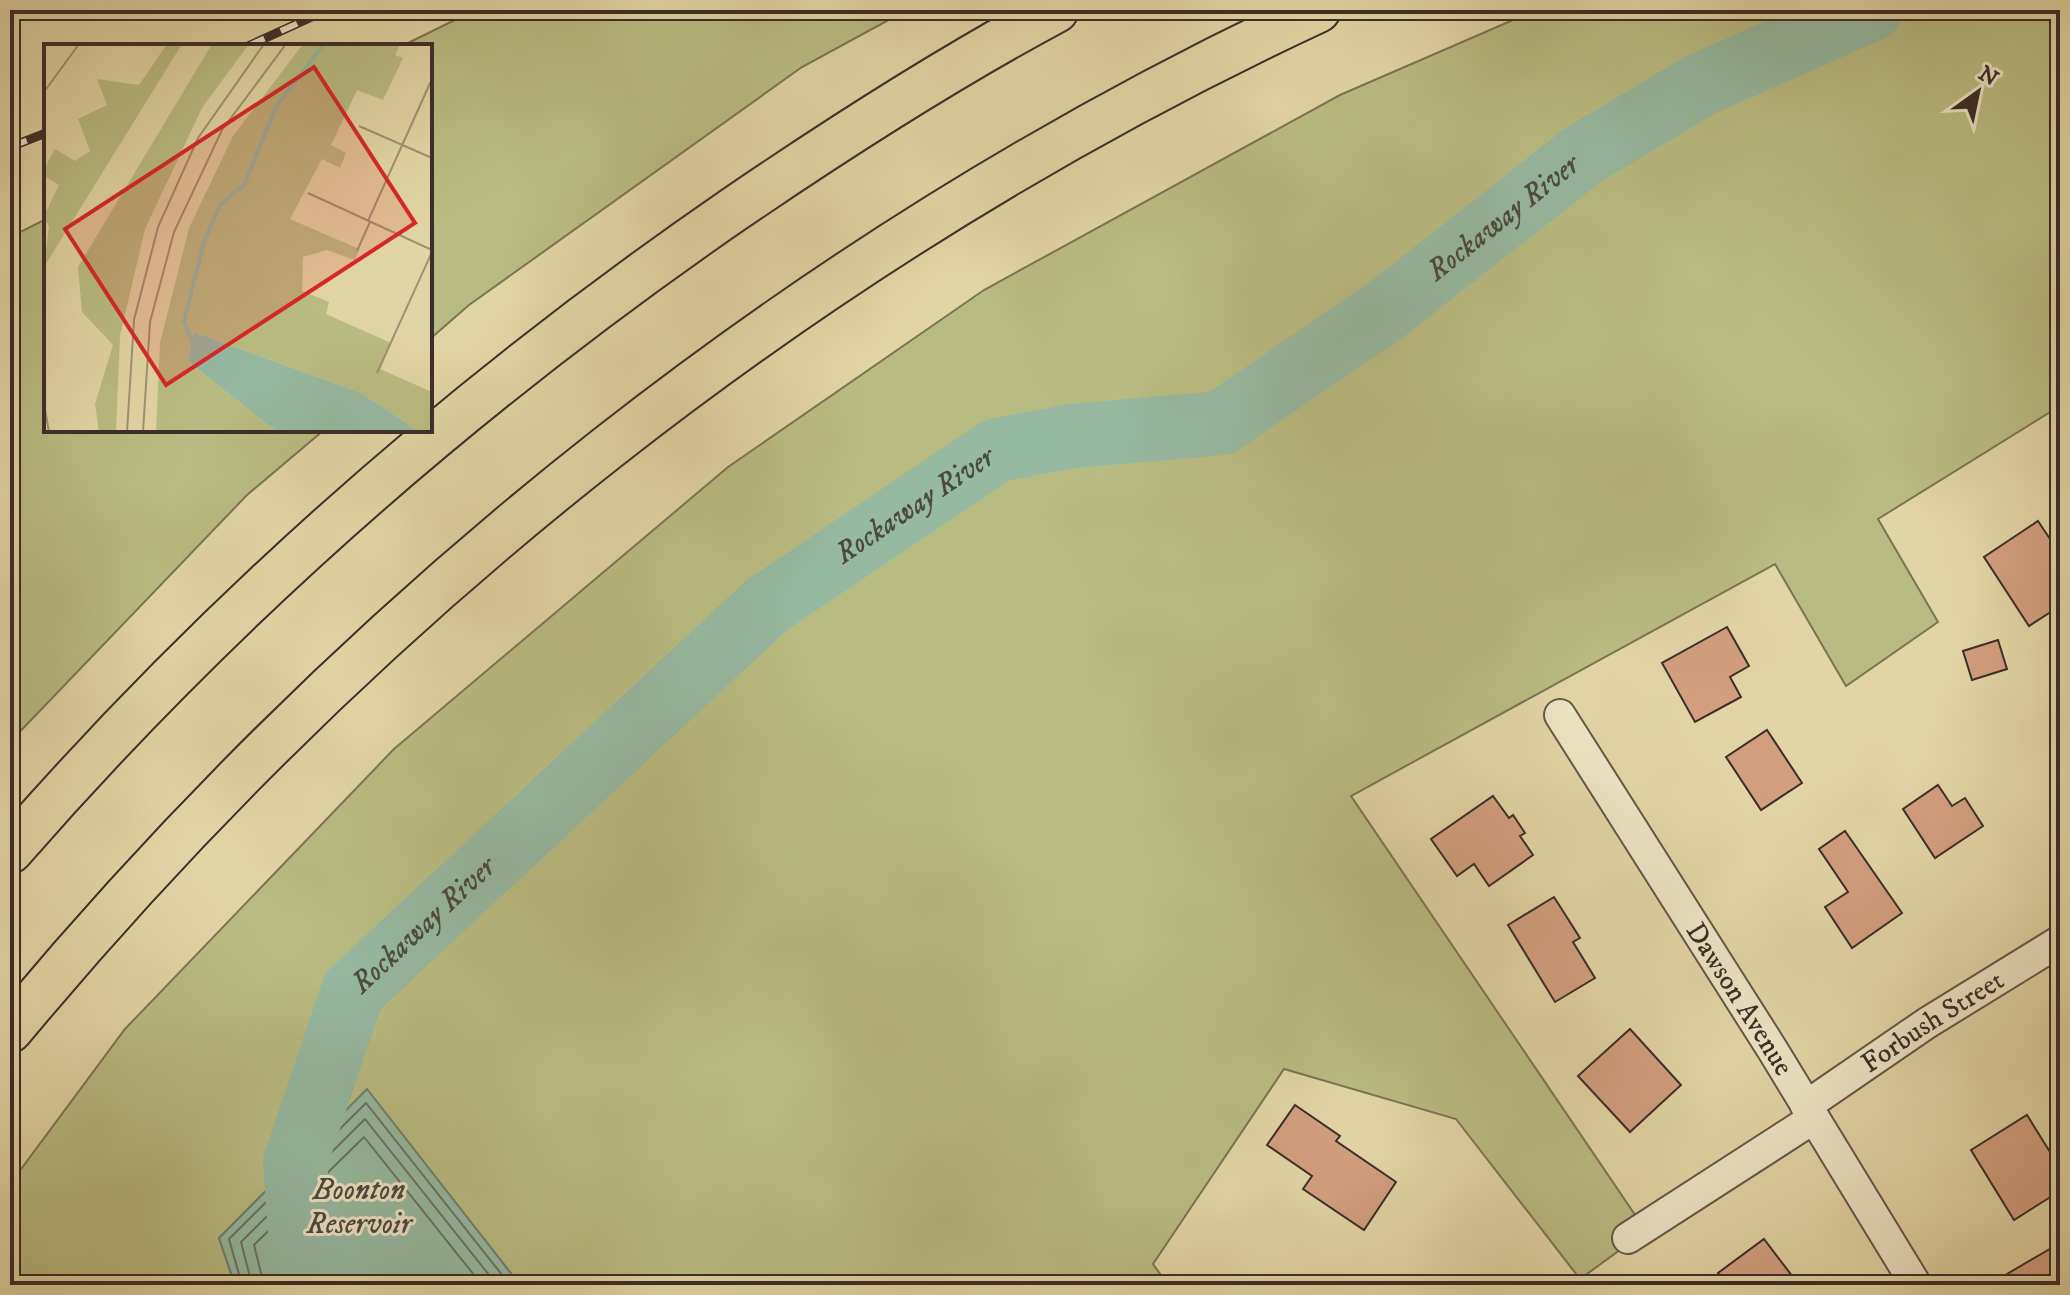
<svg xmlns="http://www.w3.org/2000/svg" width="2070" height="1295" viewBox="0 0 2070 1295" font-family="'IM FELL DW Pica',serif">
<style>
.green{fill:#b9bc82;stroke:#7a7555;stroke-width:2}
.water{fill:#96b9a1;stroke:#718171;stroke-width:2}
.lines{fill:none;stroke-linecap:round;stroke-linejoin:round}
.shore{stroke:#687464;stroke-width:2}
.river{stroke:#96b9a1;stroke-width:64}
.building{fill:#d39f7f;stroke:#3a2e28;stroke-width:2}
.street-casing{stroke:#645847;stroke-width:34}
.highway-casing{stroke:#3a2e28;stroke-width:48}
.street{stroke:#ece4c4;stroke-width:30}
.highway{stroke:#e2d5a5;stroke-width:44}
.rail-casing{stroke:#3a2e28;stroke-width:9}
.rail{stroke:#ece4c4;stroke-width:6;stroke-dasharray:18;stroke-linecap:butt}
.labels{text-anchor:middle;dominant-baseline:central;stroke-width:6;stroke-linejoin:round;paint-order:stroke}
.street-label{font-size:28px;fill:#3a2e28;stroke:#ece4c4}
.water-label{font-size:30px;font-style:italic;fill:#4c4a40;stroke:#ece4c4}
.inset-river{fill:none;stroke:#96b9a1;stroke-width:4}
.inset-road{fill:none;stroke:#9f9273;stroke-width:2}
.view{fill:#d62828;fill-opacity:0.15;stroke:#d62828;stroke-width:4}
.inset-edge{fill:none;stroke:#3a2e28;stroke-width:4}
</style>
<rect width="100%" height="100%" fill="#e2d5a5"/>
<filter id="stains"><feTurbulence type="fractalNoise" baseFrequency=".0025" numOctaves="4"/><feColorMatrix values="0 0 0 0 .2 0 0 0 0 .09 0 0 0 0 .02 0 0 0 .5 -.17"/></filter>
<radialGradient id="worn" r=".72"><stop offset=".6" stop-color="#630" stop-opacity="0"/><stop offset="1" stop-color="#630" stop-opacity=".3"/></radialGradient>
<g class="green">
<path d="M475,10H907L802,67L469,305L430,339V46H402Z"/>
<path d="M1536,10H2060V406L1878,519L1938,622L1846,686L1775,564L1351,796L1646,1231L1580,1279L1456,1119L1284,1069L1153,1264L1168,1285H520L367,1090L219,1238L235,1285H10V1184L125,1029L394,749L728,467L984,290L1340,95Z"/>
<path d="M46,219V430H324L247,495L10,742V237Z"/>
</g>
<path class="water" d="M367,1089L520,1285H235L219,1238Z"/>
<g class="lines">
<g class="shore">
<path d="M242,1285L229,1239L366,1103L510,1285"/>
<path d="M252,1285L241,1242L365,1119L497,1285"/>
<path d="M264,1285L254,1245L364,1137L482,1285"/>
</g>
<path class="river" id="s1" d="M304,1285L295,1162L353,991L767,605L997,450L1073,436L1221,423L1390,307L1583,155L1700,85L1870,10"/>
</g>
<g class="building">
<path d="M2038,521L2060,554V606L2029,626L1984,557Z"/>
<path d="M1727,627L1749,666L1730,677L1741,697L1695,722L1662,663Z"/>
<path d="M1998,640L2007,669L1972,680L1963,651Z"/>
<path d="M1767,730L1802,783L1761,810L1726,757Z"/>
<path d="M1938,785L1952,806L1965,798L1983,826L1935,858L1903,809Z"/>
<path d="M1493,796L1509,818L1513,815L1525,833L1520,836L1533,855L1489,886L1474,864L1457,876L1431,839Z"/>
<path d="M1845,831L1902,913L1852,948L1825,907L1848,892L1819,849Z"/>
<path d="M1554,897L1580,938L1573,942L1595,978L1555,1002L1508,925Z"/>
<path d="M1630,1029L1681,1085L1630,1132L1578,1076Z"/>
<path d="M1295,1105L1340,1136L1336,1141L1396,1182L1364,1230L1303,1189L1312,1176L1267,1145Z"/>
<path d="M2027,1115L2060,1168V1191L2014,1220L1971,1150Z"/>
<path d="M1764,1239L1799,1285H1727L1718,1273Z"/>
<path d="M2060,1243V1285H2013L2007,1274Z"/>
</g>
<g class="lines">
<g class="street-casing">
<g id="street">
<path id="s2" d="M1560,715L1772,1049L1916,1285"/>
<path id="s3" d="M1806,1106L1927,1023L2060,941"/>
<path d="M1628,1238L1814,1118"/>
</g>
</g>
<g class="highway-casing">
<g id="highway">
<path d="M10,851C223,607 466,394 733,210C837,139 944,70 1056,10"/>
<path d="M10,1030C367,601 811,246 1318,10"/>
</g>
</g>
<use href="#street" class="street"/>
<use href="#highway" class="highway"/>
<g class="rail-casing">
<g id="rail">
<path d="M248,46L327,10"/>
<path d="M10,147L46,133"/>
</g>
</g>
<use href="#rail" class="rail"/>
</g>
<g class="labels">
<g class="street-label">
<text stroke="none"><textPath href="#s2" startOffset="336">Dawson Avenue</textPath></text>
<text stroke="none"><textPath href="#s3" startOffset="152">Forbush Street</textPath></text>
</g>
<g class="water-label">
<text stroke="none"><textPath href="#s1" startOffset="1722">Rockaway River</textPath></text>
<text stroke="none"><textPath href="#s1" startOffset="1048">Rockaway River</textPath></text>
<text stroke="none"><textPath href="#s1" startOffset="400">Rockaway River</textPath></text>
<text x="359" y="1190">Boonton<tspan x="359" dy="34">Reservoir</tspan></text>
</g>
</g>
<g transform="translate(44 44)">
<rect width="388" height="388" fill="#e2d5a5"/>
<path d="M123,0H138L0,223L5,183L0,172L15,141L0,132V125L11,105L31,117L46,107L34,75L63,61L53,35L95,41ZM168,0H205L158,64L101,185L76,292L72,388H55L51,360L69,301L38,268L34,223ZM259,0H356L351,11L359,14L339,56L313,46L287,101L302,109L296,124L278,115L246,175L315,205L311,216L283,206L259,213L258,247L285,258L282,270L347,299L336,325L388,348V388H376L317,349L150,288L144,317L233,388H112L116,299L145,184L189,92Z" fill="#b9bc82"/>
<path d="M150,288L317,349L376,388H233L144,317Z" fill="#96b9a1"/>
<path class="inset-river" d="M153,310L140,277L160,198L176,161L200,141L232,63L280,0"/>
<path class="inset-road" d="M0,48L35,0M315,82L388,114M264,149L388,206M324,177L387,37M313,207L326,178M333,329L388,208M0,360L5,388M83,388L90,276L114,183L154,94L220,0M99,388L106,278L130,188L178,86L242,0"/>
<path class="view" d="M270,23L371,179L122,341L21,185Z"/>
<rect width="388" height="388" class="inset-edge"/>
</g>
<rect width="2070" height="1295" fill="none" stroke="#e2d5a5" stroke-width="40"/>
<rect x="12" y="12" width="2046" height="1271" fill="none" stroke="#3a2e28" stroke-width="4"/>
<rect x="20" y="20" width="2030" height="1255" fill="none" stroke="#3a2e28" stroke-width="2"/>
<g transform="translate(1978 92) rotate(33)" stroke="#ece4c4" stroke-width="6" paint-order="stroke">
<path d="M0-6L14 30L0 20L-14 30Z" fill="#3a2e28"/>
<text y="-12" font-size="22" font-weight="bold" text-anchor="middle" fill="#3a2e28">N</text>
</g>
<rect width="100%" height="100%" filter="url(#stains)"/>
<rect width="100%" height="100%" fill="url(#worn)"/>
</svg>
